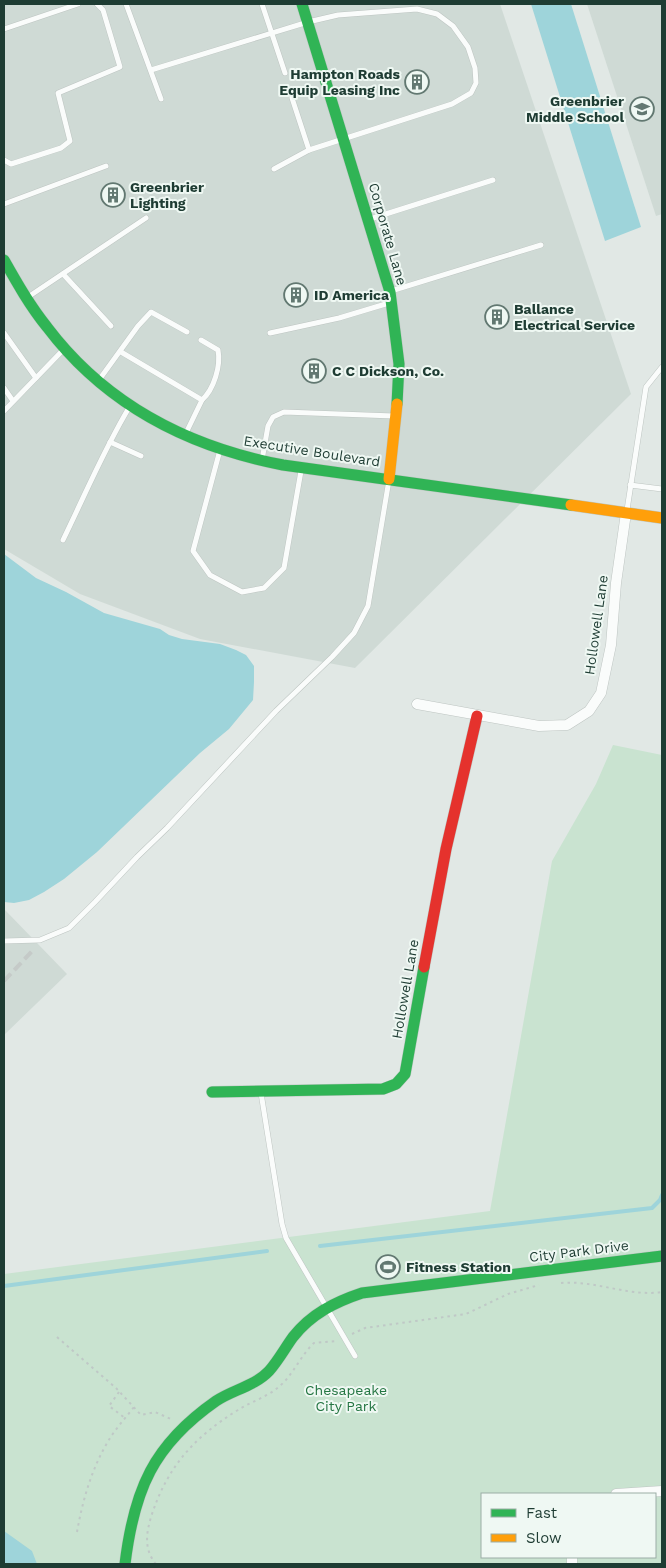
<svg xmlns="http://www.w3.org/2000/svg" width="666" height="1568" viewBox="0 0 666 1568" font-family="'Work Sans',sans-serif">
<style>
.built{fill:#cfdad5}
.green{fill:#c9e3d0;fill-rule:evenodd}
.water{fill:#9ed4da}
.lines{fill:none;stroke-linecap:round;stroke-linejoin:round}
.stream{stroke:#9ed4da;stroke-width:4}
.lane-casing{stroke:#bec5c2;stroke-width:6}
.street-casing{stroke:#bec5c2;stroke-width:11}
.fast-casing{stroke:#bdc6c2;stroke-width:12}
.slow-casing{stroke:#bdc6c2;stroke-width:12}
.jam-casing{stroke:#bdc6c2;stroke-width:12}
.path{stroke:#bfc8c6;stroke-width:2;stroke-dasharray:2.5 4;stroke-linecap:butt}
.lane{stroke:#fafcfb;stroke-width:5}
.street{stroke:#fafcfb;stroke-width:10}
.fast{stroke:#30b455;stroke-width:11}
.slow{stroke:#ff9f0a;stroke-width:11}
.jam{stroke:#e5322d;stroke-width:11}
.rail{stroke:#c5cac8;stroke-width:4;stroke-dasharray:10 5;stroke-linecap:butt}
.labels{text-anchor:middle;dominant-baseline:central;stroke-width:4;stroke-linejoin:round;paint-order:stroke}
.poi-label{font-size:14px;font-weight:bold;fill:#1e3c33;stroke:#eff8f3;text-anchor:start}
.street-label{font-size:14px;fill:#1e3c33;stroke:#eff8f3}
.park-label{font-size:14px;fill:#257643;stroke:#eff8f3}
</style>
<rect width="100%" height="100%" fill="#e1e8e5"/>
<g class="built">
<path d="M4,4H500L631,394L355,668L200,639L80,594L4,549Z"/>
<path d="M587,4H662V214L656,216Z"/>
<path d="M4,909L67,974L4,1035Z"/>
</g>
<path class="green" d="M613,745L662,755V1564H4V1274L490,1211L552,861L596,784ZM482,1494H655V1557H482Z"/>
<g class="water">
<path d="M531,4H571L641,227L605,241Z"/>
<path d="M4,554L36,578L66,592L104,613L160,629L169,635L182,639L220,644L236,650L246,655L254,666V682L253,700L229,729L200,753L97,852L64,879L44,892L29,900L14,903L4,902Z"/>
<path d="M4,1531L32,1551L37,1564H4Z"/>
</g>
<g class="lines">
<g class="stream">
<path d="M320,1246L652,1208L660,1200L662,1195"/>
<path d="M4,1286L267,1251"/>
</g>
<g class="lane-casing">
<g id="lane">
<path d="M126,4L161,99"/>
<path d="M262,4L285,73"/>
<path d="M4,29L78,4"/>
<path d="M151,70L308,22L338,15L417,9L437,14L453,26L468,47L475,68L476,83L471,93L452,104L309,150L274,169"/>
<path d="M292,98L309,150"/>
<path d="M4,160L11,164L61,148L70,141L58,93L120,67L103,10L97,4"/>
<path d="M4,204L106,166"/>
<path d="M370,219L493,180"/>
<path d="M63,274L111,326"/>
<path d="M391,291L541,245"/>
<path d="M28,297L146,218"/>
<path d="M4,333L36,378"/>
<path d="M270,333L339,318L389,303"/>
<path d="M201,340L218,350C221,366 214,389 202,400"/>
<path d="M121,352L202,400L186,433"/>
<path d="M99,380L138,326L151,312L187,332"/>
<path d="M4,388L13,401"/>
<path d="M4,411L64,349"/>
<path d="M110,442L141,456"/>
<path d="M220,450L193,551L210,575L242,592L264,588L284,568L301,471"/>
<path d="M262,460L268,426L273,417L284,412L394,416"/>
<path d="M630,485L662,489"/>
<path d="M627,510L646,387L662,367"/>
<path d="M63,540C85,495 104,449 130,406"/>
<path d="M4,941L40,940L69,928L95,902L137,857L167,828L276,711L332,657L354,633L368,606L389,480"/>
<path d="M261,1093L282,1224L286,1238L355,1356"/>
</g>
</g>
<g class="street-casing">
<g id="street">
<path d="M417,704L539,726L567,725L589,711L601,693L611,645L616,583L626,513"/>
<path d="M616,1494L662,1491"/>
<path d="M572,1564V1557"/>
</g>
</g>
<g class="fast-casing">
<g id="fast">
<path d="M302,4L390,292L399,364L397,404"/>
<path d="M4,260C17,283 30,306 47,327C106,405 189,447 283,465L571,505"/>
<path d="M212,1092L383,1089L396,1084L405,1074L424,967"/>
<path d="M125,1564C134,1490 153,1445 216,1401C232,1390 255,1386 269,1371C278,1361 285,1348 293,1337C311,1314 335,1302 362,1293L662,1256"/>
</g>
</g>
<g class="slow-casing">
<g id="slow">
<path d="M389,479L397,404"/>
<path d="M571,505L662,518"/>
</g>
</g>
<g class="jam-casing">
<path id="jam" d="M424,967L446,849L477,716"/>
</g>
<g class="path">
<path d="M561,1283C596,1280 628,1297 662,1292"/>
<path d="M352,1334L365,1328L466,1314L508,1294L539,1285"/>
<path d="M57,1337L116,1388L141,1415L155,1412L171,1419"/>
<path d="M119,1392L109,1406L125,1418"/>
<path d="M77,1532C83,1498 93,1464 112,1435C119,1425 127,1416 134,1407"/>
<path d="M156,1564C144,1550 146,1534 151,1517C167,1467 194,1437 238,1410C252,1401 268,1397 281,1385C294,1373 301,1355 314,1343L336,1341"/>
</g>
<use href="#lane" class="lane"/>
<use href="#street" class="street"/>
<use href="#fast" class="fast"/>
<use href="#slow" class="slow"/>
<use href="#jam" class="jam"/>
<path class="rail" d="M4,981L34,949"/>
</g>
<defs>
<g id="building-ring" transform="scale(1.25)"><circle r="9.5" fill="#eff8f3" stroke="#627871" stroke-width="1.5"/><path d="M-4-6H4V6H1V3H-1V6H-4ZM-2.5-4.3h1.7v1.8h-1.7ZM.8-4.3h1.7v1.8H.8ZM-2.5-1h1.7V.8h-1.7ZM.8-1h1.7V.8H.8Z" fill="#627871"/></g>
<g id="school-ring" transform="scale(1.25)"><circle r="9.5" fill="#eff8f3" stroke="#627871" stroke-width="1.5"/><path d="M0-5L7-2L0 1L-7-2ZM-4 1L0 2.5L4 1V4Q0 6-4 4Z" fill="#627871"/></g>
<g id="stadium-ring" transform="scale(1.25)"><circle r="9.5" fill="#eff8f3" stroke="#627871" stroke-width="1.5"/><path d="M0-5a6.5 5 0 1 0 0 10a6.5 5 0 1 0 0-10ZM-3.5-1.8h7v3.6h-7Z" fill="#627871"/></g>
</defs>
<g fill-rule="evenodd">
<use href="#building-ring" x="417" y="82"/>
<use href="#school-ring" x="642" y="109"/>
<use href="#building-ring" x="113" y="195"/>
<use href="#building-ring" x="296" y="295"/>
<use href="#building-ring" x="497" y="317"/>
<use href="#building-ring" x="314" y="371"/>
<use href="#stadium-ring" x="388" y="1267"/>
</g>
<g class="labels">
<g class="poi-label">
<text x="400" y="74" text-anchor="end">Hampton Roads<tspan x="400" dy="16">Equip Leasing Inc</tspan></text>
<text x="624" y="101" text-anchor="end">Greenbrier<tspan x="624" dy="16">Middle School</tspan></text>
<text x="130" y="187">Greenbrier<tspan x="130" dy="16">Lighting</tspan></text>
<text x="314" y="295">ID America</text>
<text x="514" y="309">Ballance<tspan x="514" dy="16">Electrical Service</tspan></text>
<text x="332" y="371">C C Dickson, Co.</text>
<text x="406" y="1267">Fitness Station</text>
</g>
<g class="street-label">
<text transform="translate(388 234) rotate(74)">Corporate Lane</text>
<text transform="translate(312 451) rotate(9)">Executive Boulevard</text>
<text transform="translate(596 625) rotate(-82)">Hollowell Lane</text>
<text transform="translate(405 989) rotate(-80)">Hollowell Lane</text>
<text transform="translate(579 1251) rotate(-7)">City Park Drive</text>
</g>
<g class="park-label">
<text x="346" y="1390">Chesapeake<tspan x="346" dy="16">City Park</tspan></text>
</g>
</g>
<rect width="666" height="1568" fill="none" stroke="#1e3c33" stroke-width="10"/>
<rect x="481" y="1493" width="175" height="65" fill="#eff8f3" stroke="#9bada6"/>
<rect x="491" y="1509" width="25" height="8" fill="#30b455" stroke="#9bada6"/>
<text x="526" y="1518" font-size="15" fill="#1e3c33">Fast</text>
<rect x="491" y="1534" width="25" height="8" fill="#ff9f0a" stroke="#9bada6"/>
<text x="526" y="1543" font-size="15" fill="#1e3c33">Slow</text>
</svg>
